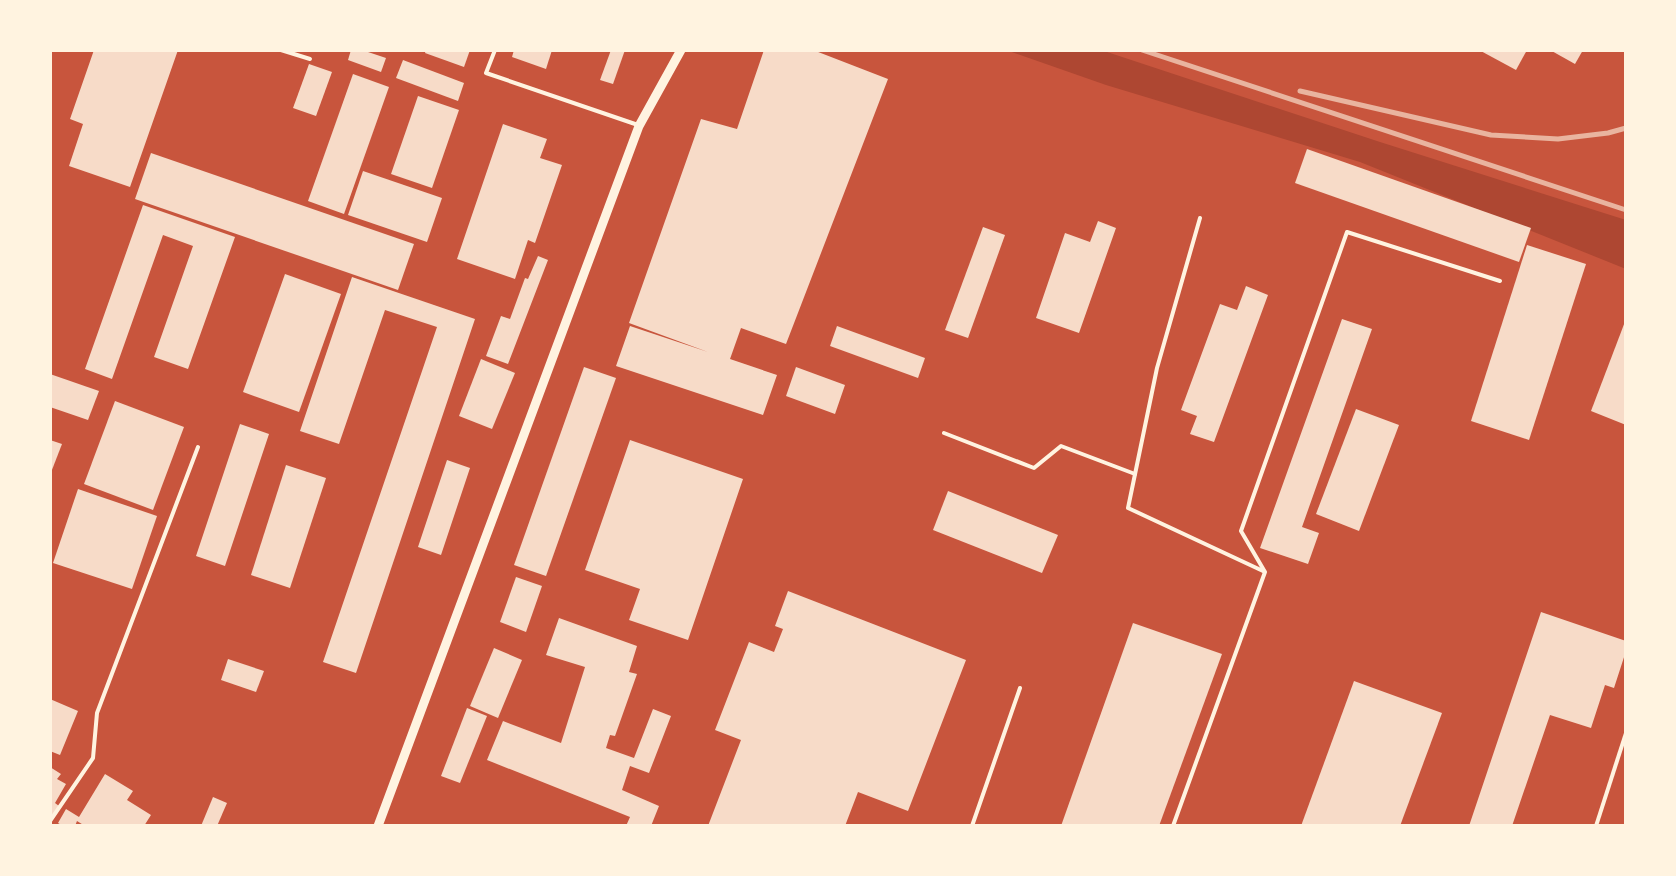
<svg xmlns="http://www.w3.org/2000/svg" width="1676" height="876" viewBox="0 0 1676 876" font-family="'PT Sans',sans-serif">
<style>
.green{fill:#ae4732}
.building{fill:#f7dbc8}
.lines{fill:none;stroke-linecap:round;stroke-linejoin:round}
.service{stroke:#fff3e0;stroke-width:4}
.tertiary{stroke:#fff3e0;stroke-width:9}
.rail{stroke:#e9b49f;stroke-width:5}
</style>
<rect width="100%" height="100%" fill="#c8553d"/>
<path class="green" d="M1006,50H1101L1380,142L1626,220V269L1360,162L1106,85Z"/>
<g class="building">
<path d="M94,50H178L130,187L69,166L83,124L70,119Z"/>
<path d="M351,50H362L386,58L381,72L348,60Z"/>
<path d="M426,50H470L464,67L425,53Z"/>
<path d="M514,50H552L546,69L512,57Z"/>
<path d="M611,50H625L613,84L600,80Z"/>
<path d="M764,50H813L888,79L786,344L741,328L730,359L777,375L763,415L616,366L630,326L708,352L629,323L701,119L737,129Z"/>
<path d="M1479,50H1527L1516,70Z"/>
<path d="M1550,50H1583L1575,64Z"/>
<path d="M403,60L464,83L458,101L396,78Z"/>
<path d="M309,64L332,72L316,116L293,108Z"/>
<path d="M353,74L389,87L344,214L308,201Z"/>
<path d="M418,96L459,110L432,188L391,174Z"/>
<path d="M503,124L547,139L540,158L562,165L535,243L528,240L515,279L457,259Z"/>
<path d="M1307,149L1531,228L1519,262L1295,183Z"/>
<path d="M151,153L414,244L398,290L135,199Z"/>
<path d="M363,171L442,198L427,242L348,215Z"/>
<path d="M143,205L235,237L188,369L154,357L193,246L163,235L112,379L85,369Z"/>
<path d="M1098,221L1116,228L1079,333L1036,318L1065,233L1090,242Z"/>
<path d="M983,227L1005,235L968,338L945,330Z"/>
<path d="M1527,245L1586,264L1529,440L1471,421Z"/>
<path d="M538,256L548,260L508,364L486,356L501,316L510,319L525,278L528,279Z"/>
<path d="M285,274L341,294L299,412L243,392Z"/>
<path d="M352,277L475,319L356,673L323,662L437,327L385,310L339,444L300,431Z"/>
<path d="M1246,286L1268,295L1214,442L1190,434L1197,416L1181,410L1220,304L1237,310Z"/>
<path d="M1342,319L1372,329L1302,527L1319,533L1308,564L1260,548Z"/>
<path d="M1626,319V425L1591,411Z"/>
<path d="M837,326L925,358L918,378L830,346Z"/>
<path d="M481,359L515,373L492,429L459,416Z"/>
<path d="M584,367L616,378L546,576L514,565Z"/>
<path d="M796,367L845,385L835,414L786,396Z"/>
<path d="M50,374L99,391L88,420L50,407Z"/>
<path d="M115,401L184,427L153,510L84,484Z"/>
<path d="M1356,409L1399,425L1359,531L1316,514Z"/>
<path d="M240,424L269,434L225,566L196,556Z"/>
<path d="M50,440L62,444L50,475Z"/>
<path d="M630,440L743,479L688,640L629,620L640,589L585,570Z"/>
<path d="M447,460L470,468L441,555L418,547Z"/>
<path d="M286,465L326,478L290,588L251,575Z"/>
<path d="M78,489L157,516L132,589L53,563Z"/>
<path d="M948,491L1058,535L1042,573L933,530Z"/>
<path d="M516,577L542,586L526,632L500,622Z"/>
<path d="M788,591L966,660L908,811L858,792L845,826H708L741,740L715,730L749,642L774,652L783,629L775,626Z"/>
<path d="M1541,612L1626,641V651L1614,688L1605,685L1591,728L1550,715L1512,826H1469Z"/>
<path d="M559,618L637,646L629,672L637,674L615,736L610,735L606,748L634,758L653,709L671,716L649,773L630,766L622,790L659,806L651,826H626L630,817L487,760L503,721L561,743L585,667L546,655Z"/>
<path d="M1133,623L1222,654L1159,826H1061Z"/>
<path d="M494,648L522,660L498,718L470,706Z"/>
<path d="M228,659L264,671L256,692L221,680Z"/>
<path d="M1354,681L1442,713L1400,826H1301Z"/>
<path d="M50,699L78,711L60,755L50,751Z"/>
<path d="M467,708L487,716L460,783L441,776Z"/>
<path d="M50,767L61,774L57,779L66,784L55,803L59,806L50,820Z"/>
<path d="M105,774L133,791L127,800L151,815L144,826H85L77,821L75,826H63L58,823L66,809L79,817Z"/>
<path d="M213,797L227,803L217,826H201Z"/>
</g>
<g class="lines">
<g class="service">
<path d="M281,50L310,59"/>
<path d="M495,50L486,73L638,125"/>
<path d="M1200,218L1157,368L1128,508L1263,571"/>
<path d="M944,433L1034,468L1061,446L1135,474"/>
<path d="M50,821L93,758L97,713L198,447"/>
<path d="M972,826L1020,688"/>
<path d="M1173,826L1265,572L1241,531L1347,232L1500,281"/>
<path d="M1596,826L1626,733"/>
</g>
<path class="tertiary" d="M378,826L639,126L681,50"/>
<g class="rail">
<path d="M1142,50L1626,210"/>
<path d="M1300,91L1491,135L1558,139L1608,133L1626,128"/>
</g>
</g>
<rect width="1676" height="876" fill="none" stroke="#fff3e0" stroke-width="104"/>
</svg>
